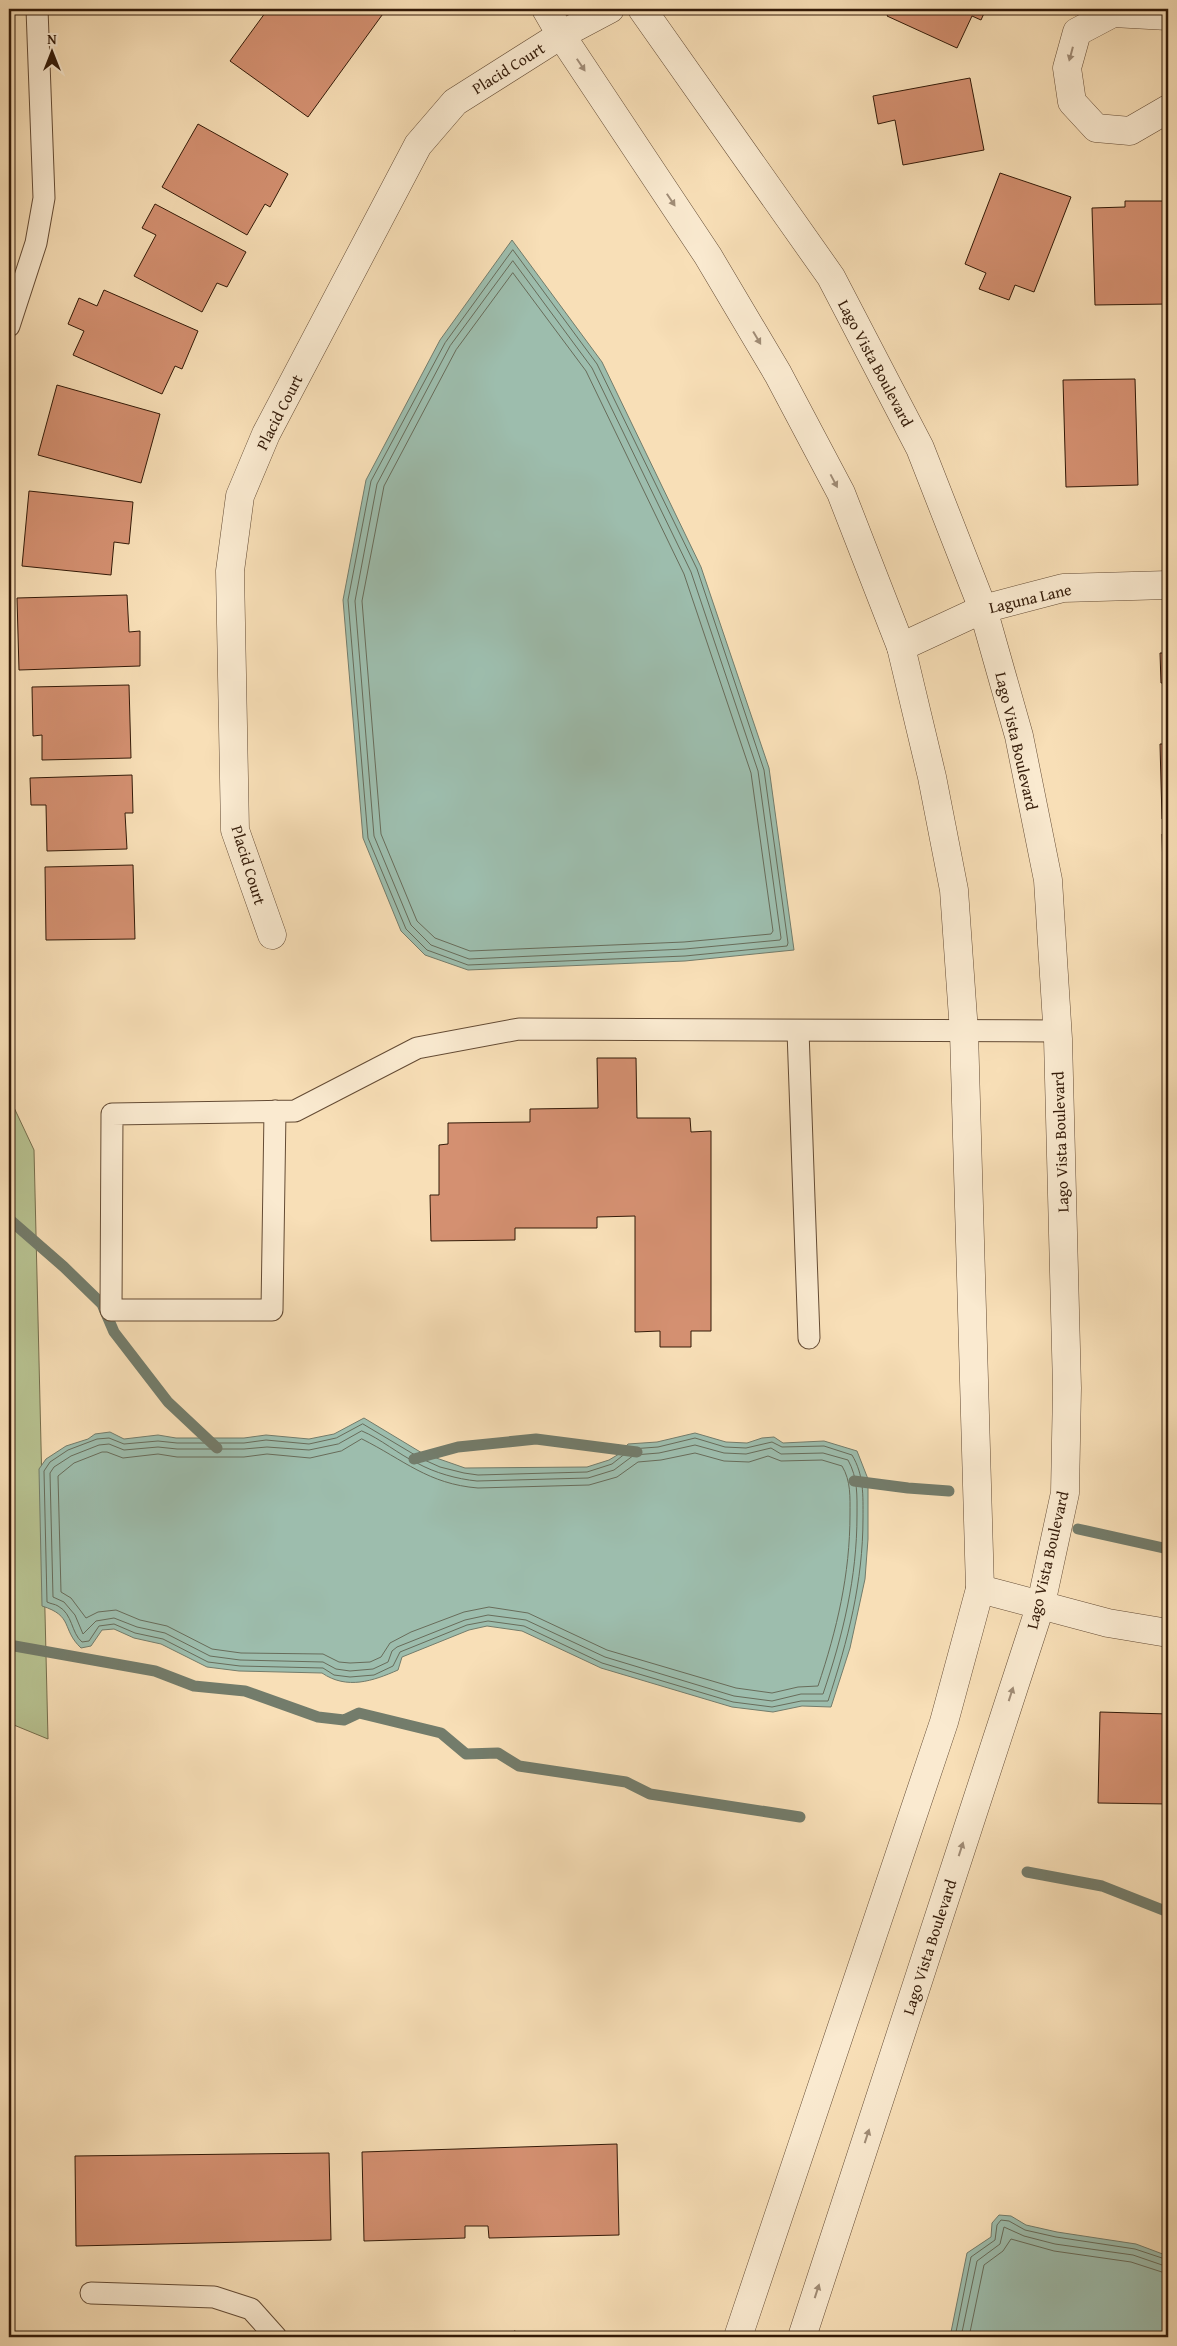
<svg xmlns="http://www.w3.org/2000/svg" width="1177" height="2346" viewBox="0 0 1177 2346" font-family="'Gentium Book Plus',serif">
<style>
.green{fill:#b8c392;stroke:#766e4d}
.water{fill:#9dbdad;stroke:#737c6b}
.lines{fill:none;stroke-linecap:round;stroke-linejoin:round}
.shore{stroke:#686c5a;stroke-width:1}
.stream{stroke:#737c6b;stroke-width:11}
.building{fill:#d49071;stroke:#331a08}
.service-casing{stroke:#644b34;stroke-width:23}
.minor-casing{stroke:#644b34;stroke-width:29}
.service{stroke:#faead0;stroke-width:21}
.minor{stroke:#faead0;stroke-width:28}
.oneway{fill:#a08c76}
.labels{text-anchor:middle;dominant-baseline:central;stroke-width:4.5;stroke-linejoin:round;paint-order:stroke}
.street-label{font-size:16px;fill:#331a08;stroke:#faead0}
</style>
<rect width="100%" height="100%" fill="#f8dfb7"/>
<filter id="stains"><feTurbulence type="fractalNoise" baseFrequency=".004" numOctaves="4"/><feColorMatrix values="0 0 0 0 .2 0 0 0 0 .09 0 0 0 0 .02 0 0 0 .5 -.17"/></filter>
<radialGradient id="worn" r=".72"><stop offset=".6" stop-color="#630" stop-opacity="0"/><stop offset="1" stop-color="#630" stop-opacity=".3"/></radialGradient>
<path class="green" d="M9,1097L34,1150L48,1739L9,1723Z"/>
<g class="water">
<path d="M512,240L602,362L701,567L769,768L794,950L685,961L468,970L425,955L401,931L363,838L343,600L366,480L440,340Z"/>
<path d="M364,1418L422,1453L465,1468L587,1467L609,1460L619,1454L628,1444L657,1442L695,1433L726,1442L747,1443L762,1438L774,1437L783,1443L824,1441L857,1451L868,1479V1539L865,1579L850,1648L831,1707L802,1706L773,1712L732,1707L601,1668L522,1631L487,1626L469,1630L402,1657L398,1670C373,1681 347,1690 322,1673L239,1671L207,1667L161,1644L134,1638L114,1629L102,1630L91,1646L81,1648C61,1629 74,1616 42,1606L39,1469L46,1459L66,1446L88,1439L95,1434L110,1432L124,1439L158,1435L176,1438H244L266,1435L309,1439L334,1434Z"/>
<path d="M999,2215L1011,2216L1026,2225L1057,2232L1136,2244L1168,2256V2337H950L967,2253L991,2237L992,2223Z"/>
</g>
<g class="lines">
<g class="shore">
<path d="M513,250L597,364L697,569L764,770L788,943L787,946L685,956L468,965L427,950L406,929L368,838L348,600L371,481L445,343Z"/>
<path d="M513,261L592,368L691,572L758,771L781,938L780,940L685,949L469,959L431,945L411,925L374,836L355,601L377,484L450,346Z"/>
<path d="M513,273L586,371L684,574L751,773L773,931L771,934L684,942L470,951L435,938L417,921L381,834L362,601L384,486L456,350Z"/>
<path d="M363,1424L420,1458L440,1467L464,1473L478,1475L587,1472L612,1464L631,1449L658,1447L695,1438L725,1447L746,1448L772,1442L782,1447L824,1446L852,1455C864,1475 863,1495 863,1518C863,1582 848,1640 828,1701H801L772,1707L733,1702L602,1663L524,1626L488,1621L467,1625L400,1652L393,1666L374,1675L350,1677L334,1675L323,1668L240,1666L208,1662L163,1639L135,1633L114,1624L99,1626L89,1641L82,1642C71,1633 73,1614 58,1606C55,1604 51,1604 47,1602L44,1471L50,1462L68,1450L97,1439L109,1438L124,1444L158,1441L177,1443H244L266,1440L309,1444L336,1438Z"/>
<path d="M362,1431C381,1439 398,1454 417,1463C435,1473 457,1479 477,1481L588,1478L614,1470L634,1455L659,1453L695,1445L724,1453L746,1454L771,1448L781,1454L823,1453L848,1460C858,1478 857,1496 857,1515C857,1578 843,1635 823,1694H801L772,1701L734,1696L605,1657L526,1620L488,1615L465,1620L397,1647L392,1651L388,1662L373,1669L350,1671L336,1669L323,1662L240,1660L210,1656L165,1633L137,1627L114,1618L96,1621L83,1634L75,1615L64,1602L53,1597L50,1473L54,1467L71,1456L99,1445L109,1444L124,1450L158,1447L177,1449H244L267,1447L309,1450L338,1444Z"/>
<path d="M362,1439C404,1460 428,1484 478,1488L589,1485L617,1477L638,1462L661,1460L695,1453L724,1461L749,1462L768,1456L781,1461L822,1460L842,1466C851,1481 850,1497 850,1514C850,1575 837,1629 818,1686L798,1687L772,1693L736,1688L607,1650L528,1613L489,1607L464,1612L411,1632L390,1643L381,1657L370,1662L350,1663L339,1662L323,1654L241,1653L212,1649L167,1626L140,1620L116,1610L98,1612L86,1618L71,1598L61,1592L58,1476L74,1463L102,1452H107L123,1458L158,1454L177,1457H244L267,1454L310,1458L341,1451Z"/>
<path d="M955,2337L971,2257L995,2240L997,2225L1001,2220L1009,2221L1025,2230L1056,2237L1135,2249L1168,2260"/>
<path d="M961,2337L977,2261L1000,2244L1004,2227L1024,2236L1055,2244L1133,2255L1168,2267"/>
<path d="M969,2337L984,2265L1003,2251L1011,2239L1054,2251L1131,2262L1168,2274"/>
</g>
<g class="stream">
<path d="M9,1219L64,1267L102,1304L114,1332L168,1402L217,1448"/>
<path d="M414,1459L458,1447L536,1439L637,1452"/>
<path d="M854,1481L908,1488L949,1491"/>
<path d="M1078,1529L1168,1549"/>
<path d="M9,1645L155,1671L194,1686L245,1691L318,1717L344,1720L359,1713L441,1733L466,1754L498,1753L519,1766L626,1782L650,1794L800,1817"/>
<path d="M1027,1872L1102,1886L1168,1912"/>
</g>
</g>
<g class="building">
<path d="M268,9H381L385,11L308,117L230,61Z"/>
<path d="M891,9H986L981,20L972,16L957,48L887,16Z"/>
<path d="M970,78L984,150L903,165L895,120L878,124L873,96Z"/>
<path d="M198,124L288,174L270,207L265,204L247,235L162,187Z"/>
<path d="M1000,173L1071,197L1034,292L1015,285L1009,300L979,289L986,273L965,264Z"/>
<path d="M1125,201H1167L1168,304L1095,305L1092,208L1125,207Z"/>
<path d="M155,204L246,252L227,287L217,283L202,312L134,276L156,235L142,228Z"/>
<path d="M104,290L198,331L182,369L175,366L162,394L73,355L84,331L68,324L79,298L97,306Z"/>
<path d="M1135,379L1138,485L1066,487L1063,380Z"/>
<path d="M57,385L160,414L141,483L38,455Z"/>
<path d="M29,491L133,502L129,544L114,542L111,575L22,566Z"/>
<path d="M127,595L129,632L140,631V666L19,670L17,598Z"/>
<path d="M1160,653H1168V728H1166L1165,683H1161Z"/>
<path d="M129,685L131,758L42,760V735L33,736L32,687Z"/>
<path d="M1160,744H1168V818L1162,819Z"/>
<path d="M132,775L133,813H125L127,849L47,851L46,805H31L30,778Z"/>
<path d="M1162,834H1168V908H1164Z"/>
<path d="M133,865L135,939L46,940L45,867Z"/>
<path d="M1166,926H1168V998H1167Z"/>
<path d="M597,1058H636L637,1118H690L691,1132L711,1131V1331H691V1347H660V1331L635,1332V1216L597,1217V1228H515V1240L431,1241L430,1195H439V1145L448,1144V1123L530,1122V1109L598,1108Z"/>
<path d="M1100,1712L1168,1714V1804L1098,1803Z"/>
<path d="M617,2144L619,2235L489,2238L488,2226H465V2238L364,2241L362,2152Z"/>
<path d="M329,2153L331,2240L76,2246L75,2156Z"/>
<path d="M514,2331L537,2337H512Z"/>
</g>
<g class="lines">
<g class="service-casing">
<g id="service">
<path d="M9,326L36,243L44,198L37,9"/>
<path d="M798,1031L809,1338"/>
<path d="M275,1111L272,1310H111L112,1114L295,1111L417,1048L519,1029L1057,1031"/>
<path d="M91,2293L214,2297L251,2309L276,2337"/>
</g>
</g>
<g class="minor-casing">
<g id="minor">
<path d="M546,9L561,35L708,256L778,374L841,493L901,647L932,777L954,890L964,1032L980,1589L944,1722L738,2337"/>
<path d="M642,9L831,277L920,448L983,609L1019,736L1048,880L1058,1039L1067,1388L1065,1493L1041,1604L802,2337"/>
<path d="M1168,16L1113,13L1077,32L1067,68L1072,102L1096,128L1130,131L1168,109"/>
<path d="M901,647L983,609L1063,588L1168,585"/>
<path d="M272,935L235,830L230,571L240,496L266,434L418,145L455,102L561,35L610,9"/>
<path d="M980,1589L1108,1623L1168,1633"/>
</g>
</g>
<use href="#service" class="service"/>
<use href="#minor" class="minor"/>
</g>
<defs><path id="oneway-solid" d="M-6-.8H1V-3.2L6.5 0L1 3.2V.8H-6Z" transform="scale(1.25)"/></defs>
<g class="oneway">
<use href="#oneway-solid" transform="translate(1071 54) rotate(105)"/>
<use href="#oneway-solid" transform="translate(581 65) rotate(56)"/>
<use href="#oneway-solid" transform="translate(671 200) rotate(56)"/>
<use href="#oneway-solid" transform="translate(757 338) rotate(59)"/>
<use href="#oneway-solid" transform="translate(834 481) rotate(62)"/>
<use href="#oneway-solid" transform="translate(1011 1694) rotate(-72)"/>
<use href="#oneway-solid" transform="translate(961 1849) rotate(-72)"/>
<use href="#oneway-solid" transform="translate(867 2136) rotate(-72)"/>
<use href="#oneway-solid" transform="translate(817 2291) rotate(-72)"/>
</g>
<g class="labels">
<g class="street-label">
<text transform="translate(508 68) rotate(-32)">Placid Court</text>
<text transform="translate(876 363) rotate(62)">Lago Vista Boulevard</text>
<text transform="translate(279 412) rotate(-63)">Placid Court</text>
<text transform="translate(1030 598) rotate(-13)">Laguna Lane</text>
<text transform="translate(1017 741) rotate(77)">Lago Vista Boulevard</text>
<text transform="translate(249 865) rotate(73)">Placid Court</text>
<text transform="translate(1060 1142) rotate(-92)">Lago Vista Boulevard</text>
<text transform="translate(1047 1560) rotate(-77)">Lago Vista Boulevard</text>
<text transform="translate(929 1947) rotate(-72)">Lago Vista Boulevard</text>
</g>
</g>
<rect width="1177" height="2346" fill="none" stroke="#f8dfb7" stroke-width="30"/>
<rect x="10" y="10" width="1157" height="2326" fill="none" stroke="#331a08" stroke-width="2.5"/>
<rect x="15" y="15" width="1147" height="2316" fill="none" stroke="#331a08"/>
<g transform="translate(52 52)" stroke="#faead0" stroke-width="4" paint-order="stroke">
<path d="M0-4L9 19L0 12L-9 19Z" fill="#331a08"/>
<text y="-8" font-size="14" font-weight="bold" text-anchor="middle" fill="#331a08">N</text>
</g>
<rect width="100%" height="100%" filter="url(#stains)"/>
<rect width="100%" height="100%" fill="url(#worn)"/>
</svg>
